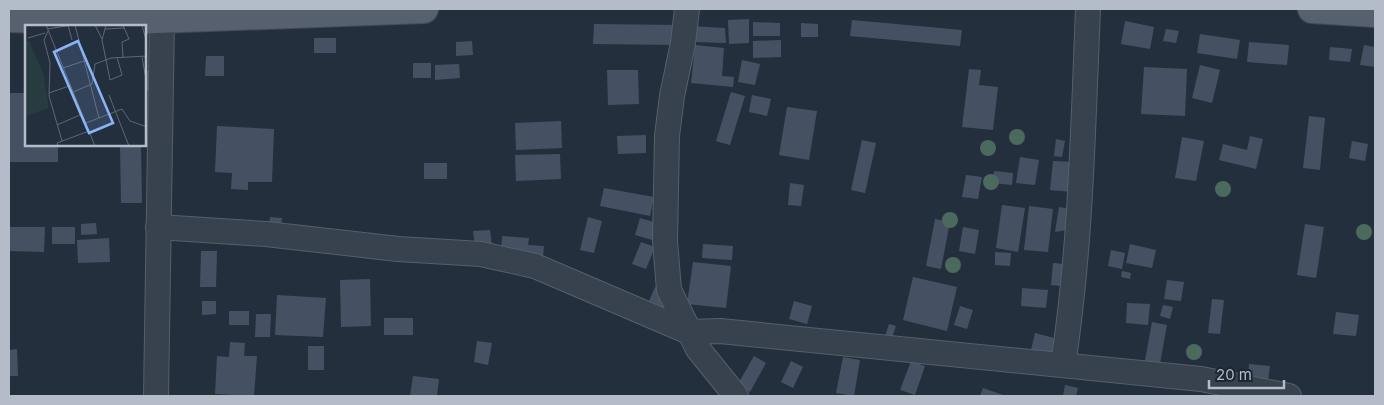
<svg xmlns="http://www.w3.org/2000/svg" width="1384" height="405" viewBox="0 0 1384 405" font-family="Inter,sans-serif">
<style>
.building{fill:#455162}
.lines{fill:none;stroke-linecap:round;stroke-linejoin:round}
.minor-casing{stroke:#565f6c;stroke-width:26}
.primary-casing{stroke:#414a57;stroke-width:30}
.minor{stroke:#38414e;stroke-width:24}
.primary{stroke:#56606e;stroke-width:28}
.tree{fill:#4b6a5d}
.inset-road{fill:none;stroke:#5e6776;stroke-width:1}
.view{fill:#8ab4f8;fill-opacity:0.15;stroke:#8ab4f8;stroke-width:2.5}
.inset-edge{fill:none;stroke:#b4bcc9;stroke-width:2.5}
</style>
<rect width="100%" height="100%" fill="#242f3e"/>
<g class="building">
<path d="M749,19V43L729,44L728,20Z"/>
<path d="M852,20L962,30L960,46L850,36Z"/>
<path d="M1125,21L1154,27L1150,49L1121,44Z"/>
<path d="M753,22L780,23V36H753Z"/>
<path d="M801,23L818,24V37H801Z"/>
<path d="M594,24L677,25V45L593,44Z"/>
<path d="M691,26L725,28L726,43L692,42Z"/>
<path d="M1166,29L1179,31L1176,43L1163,41Z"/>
<path d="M1200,34L1240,40L1237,59L1197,53Z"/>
<rect x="314" y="38" width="22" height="15"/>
<path d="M781,40V57L753,58V41Z"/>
<path d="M472,41L473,55L456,56V42Z"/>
<path d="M1249,42L1289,45L1287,65L1247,62Z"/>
<path d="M695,45L724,48L722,76L734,77L733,87L691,83Z"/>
<path d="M1364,45L1375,47V67L1360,65Z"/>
<path d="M1330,47L1352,49L1350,62L1329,60Z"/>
<path d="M206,56H224V76H205Z"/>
<path d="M742,60L760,64L755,85L738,82Z"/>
<rect x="413" y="63" width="18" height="15"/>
<path d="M459,64L460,78L435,80V65Z"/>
<path d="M1200,65L1220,70L1212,103L1192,98Z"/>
<path d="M1144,67L1187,69L1185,116L1141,114Z"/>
<path d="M969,69L981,70L979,85L998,87L993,130L962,127Z"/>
<path d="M607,70H638L639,104L608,105Z"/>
<rect x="145" y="71" width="13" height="20"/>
<path d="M731,92L745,96L730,145L716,141Z"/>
<path d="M9,93H26V145H58V162H9Z"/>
<path d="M752,95L771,99L767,116L749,112Z"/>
<path d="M787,107L817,111L809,160L779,155Z"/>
<path d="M1309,116L1325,118L1320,170L1303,168Z"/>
<path d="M561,121L562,148L516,150L515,123Z"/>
<path d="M217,126L274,129L272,182H248V190L231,189L232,173L215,172Z"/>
<path d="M646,135V153L618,154L617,136Z"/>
<path d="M1250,136L1263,139L1256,169L1219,160L1223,144L1247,150Z"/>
<path d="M1182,137L1204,141L1196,181L1175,178Z"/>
<path d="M1056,139L1065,141L1062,157L1054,156Z"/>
<path d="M862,140L876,143L865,193L851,190Z"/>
<path d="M1352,141L1368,144L1365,161L1349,158Z"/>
<path d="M120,145H141L142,203H121Z"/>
<path d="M560,154L561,179L516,181L515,155Z"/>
<path d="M1020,157L1039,160L1035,185L1016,183Z"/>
<path d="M1053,161L1074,162L1072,192L1050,190Z"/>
<rect x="424" y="163" width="23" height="16"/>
<path d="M994,171L1013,173L1012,185L993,183Z"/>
<path d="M966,175L982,177L978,199L962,197Z"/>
<path d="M790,183L804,185L801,206L788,205Z"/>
<path d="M604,188L654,197L650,216L600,206Z"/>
<path d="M1002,205L1025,208L1018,252L996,248Z"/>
<path d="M1029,206L1053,209L1048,252L1024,250Z"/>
<path d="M1059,207L1071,209L1067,230L1055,232Z"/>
<path d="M270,217L282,218L281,229L269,228Z"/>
<path d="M588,217L602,221L594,253L580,250Z"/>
<path d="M640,218L664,225L659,242L635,235Z"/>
<path d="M935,219L950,222L941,269L926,266Z"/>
<path d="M96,223L97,234L81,235V224Z"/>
<path d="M1305,224L1324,227L1316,278L1297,275Z"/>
<path d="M9,227H45L44,252L9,251Z"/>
<rect x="52" y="227" width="23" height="17"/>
<path d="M963,227L979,230L975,254L959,251Z"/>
<path d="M490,230L492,245L475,247L473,231Z"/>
<path d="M502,236L529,238L528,245L544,246L543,257L501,254Z"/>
<path d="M109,238L110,262L78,263L77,240Z"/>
<path d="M641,242L655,247L646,269L632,264Z"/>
<path d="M703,244L733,246L732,260L702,258Z"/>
<path d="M1130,244L1156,250L1152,268L1126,263Z"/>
<path d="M1111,250L1125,253L1122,269L1108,266Z"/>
<path d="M201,251H217L216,287H200Z"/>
<path d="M995,252L1011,253L1010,266L995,265Z"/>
<path d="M693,262L731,266L726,308L687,304Z"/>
<path d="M1053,263L1073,265L1071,287L1051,285Z"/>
<path d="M1122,271L1131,273L1130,279L1121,277Z"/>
<path d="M913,277L957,287L947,331L903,320Z"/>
<path d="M370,279L371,326L341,327L340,280Z"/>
<path d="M1167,280L1184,282L1181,301L1164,299Z"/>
<path d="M655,287L670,293L663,307L649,301Z"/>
<path d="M1022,288L1048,290L1046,308L1021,306Z"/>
<path d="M277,295L326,298L323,337L275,335Z"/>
<path d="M1212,299L1224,300L1220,334L1208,333Z"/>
<path d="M202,301H216V314L202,315Z"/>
<path d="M794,301L812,306L807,324L789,319Z"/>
<path d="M1127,303L1150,304L1148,325L1126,323Z"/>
<path d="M1163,305L1173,307L1170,319L1160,316Z"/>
<path d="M960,306L973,310L967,329L954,325Z"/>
<rect x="229" y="311" width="20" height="14"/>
<path d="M1336,312L1359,315L1356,336L1333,334Z"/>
<path d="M256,314H271L270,337H255Z"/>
<rect x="384" y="318" width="29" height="17"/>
<path d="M1152,322L1167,325L1159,369L1144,366Z"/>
<path d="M889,324L896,326L892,338L885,336Z"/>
<path d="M1035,333L1058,339L1054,356L1031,350Z"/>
<path d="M477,341L492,343L488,365L474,362Z"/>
<path d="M230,342L245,343L244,356H257L254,396L215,394L217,356L229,357Z"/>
<rect x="308" y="346" width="16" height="24"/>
<path d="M17,349L18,376H9V350Z"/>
<path d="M754,356L766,363L750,392L738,384Z"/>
<path d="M843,357L860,360L854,396L836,393Z"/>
<path d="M791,361L803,367L793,388L781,382Z"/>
<path d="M911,361L925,366L915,395L900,390Z"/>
<path d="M1249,364L1270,366L1268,381L1248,379Z"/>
<path d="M413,376L439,379L437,396H410Z"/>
<path d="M1065,385L1078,388L1076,396H1063Z"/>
<path d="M983,388L1006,396H980Z"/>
</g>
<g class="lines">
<g class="minor-casing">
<g id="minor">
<path d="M687,9L683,43L672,96L667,136L665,241L669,290L698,349L736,396"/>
<path d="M158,227L266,234L398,249L481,254L535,266L689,332L720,331L1201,379L1289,396"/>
<path d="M1063,365C1081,247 1083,128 1088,9"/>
<path d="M156,396L162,19"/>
</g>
</g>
<g class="primary-casing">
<g id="primary">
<path d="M1312,9L1375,13"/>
<path d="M9,18L104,21L424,9"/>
</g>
</g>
<use href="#minor" class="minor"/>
<use href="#primary" class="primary"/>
</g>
<g class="tree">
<circle cx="1017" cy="137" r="8"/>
<circle cx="988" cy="148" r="8"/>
<circle cx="991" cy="182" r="8"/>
<circle cx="1223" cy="189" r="8"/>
<circle cx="950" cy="220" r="8"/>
<circle cx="1364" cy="232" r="8"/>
<circle cx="953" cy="265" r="8"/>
<circle cx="1194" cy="352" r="8"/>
</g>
<g transform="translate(25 25)">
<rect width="121" height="121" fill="#242f3e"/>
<path d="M0,16H4L18,47L24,83L0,91Z" fill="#263c3f"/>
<path class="inset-road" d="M21,0L70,121M43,0L47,15M50,0L74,93M70,0L77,14M81,0L77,15L85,55L97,50L92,32M98,0L104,14L97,17L98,32M117,0L122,19M22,4L47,0M80,4L99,3M23,6L19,15L25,38L24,71L37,116M3,13L20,8M117,32L122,60M38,43L59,36M48,67L67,59L70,39L86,33L122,31M24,68L44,61M84,70L104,121M61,98L97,84L105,96L122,102M32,100L57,89M33,121L32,118L64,106"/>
<path class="view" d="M53,16L88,98L64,108L29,27Z"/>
<rect width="121" height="121" class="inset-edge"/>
</g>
<rect width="1384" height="405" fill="none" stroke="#b4bcc9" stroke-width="20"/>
<path d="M1209 380v8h75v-8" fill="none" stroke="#b4bcc9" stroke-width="2.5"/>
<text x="1216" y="380" font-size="15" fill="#b4bcc9" stroke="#1d2633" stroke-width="4" paint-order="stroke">20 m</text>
</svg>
